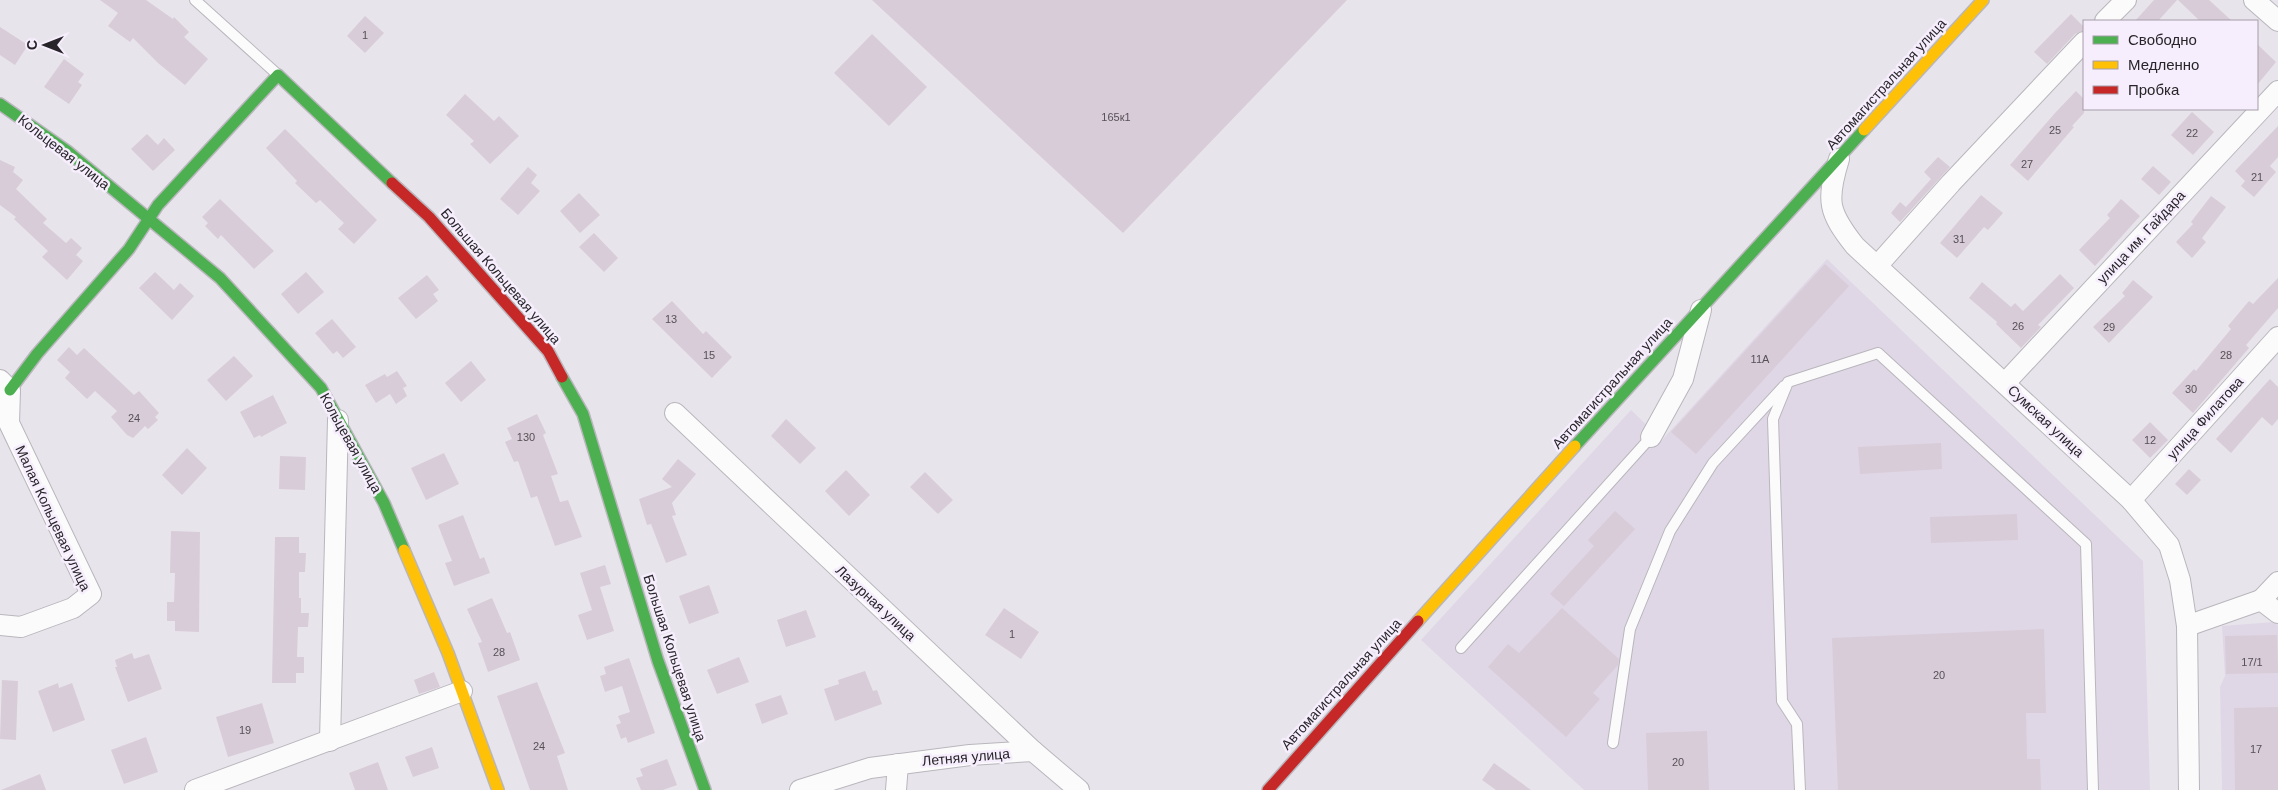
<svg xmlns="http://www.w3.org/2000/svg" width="2278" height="790" viewBox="0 0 2278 790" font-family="Arial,sans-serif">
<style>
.built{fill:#dfd7e6}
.building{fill:#d8ccd8}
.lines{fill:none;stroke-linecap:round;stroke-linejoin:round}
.lane-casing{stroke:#b9b6bc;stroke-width:12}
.street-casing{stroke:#b9b6bc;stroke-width:22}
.fast-casing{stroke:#b9b6bc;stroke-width:14}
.slow-casing{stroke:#b9b6bc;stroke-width:14}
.jam-casing{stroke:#b9b6bc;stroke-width:14}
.lane{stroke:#fcfbfc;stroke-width:10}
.street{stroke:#fcfbfc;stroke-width:20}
.fast{stroke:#4caf50;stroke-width:11}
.slow{stroke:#ffc107;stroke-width:11}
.jam{stroke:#c62828;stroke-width:11}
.labels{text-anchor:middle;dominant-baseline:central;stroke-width:5;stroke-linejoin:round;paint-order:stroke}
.number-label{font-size:11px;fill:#565057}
.street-label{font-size:14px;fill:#28252a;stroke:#f6eefc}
</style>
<rect width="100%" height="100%" fill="#e8e4ec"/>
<g class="built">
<path d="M1827,259L2143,561L2150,790H1584L1421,640L1631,410L1662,440Z"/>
<path d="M2274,622L2278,625V790H2222L2220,687L2225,676L2222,626Z"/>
</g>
<g class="building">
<path d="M100,0H146L173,19L174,17L189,32L184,37L208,59L185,85L158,63L133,38L130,42L108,26L118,13Z"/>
<path d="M872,0H1347L1123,233Z"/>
<path d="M2154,0H2177L2158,21H2135Z"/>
<path d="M2178,0H2209L2232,21H2200Z"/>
<path d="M2071,14L2084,27V30L2075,34L2047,64L2034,52Z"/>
<path d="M365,16L384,33L365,53L347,36Z"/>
<path d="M0,27L28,45L15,65L0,55Z"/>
<path d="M872,34L927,87L889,126L834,73Z"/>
<path d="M2257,44L2276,62L2257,85Z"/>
<path d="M64,59L84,74L78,82L82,85L69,104L44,87Z"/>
<path d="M2076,91L2084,99V113L2072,126L2074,127L2028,181L2010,165L2055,113Z"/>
<path d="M465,94L494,121L499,116L519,136L490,164L470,144L474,141L446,115Z"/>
<path d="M2192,112L2214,132L2193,155L2171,135Z"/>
<path d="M2278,126V157L2270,166L2276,172L2254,197L2241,186L2245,181L2235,171Z"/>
<path d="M285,129L377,220L354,244L338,229L344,223L320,200L316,203L295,183L297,181L266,148Z"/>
<path d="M147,134L158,145L164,138L175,150L153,171L131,149Z"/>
<path d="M1938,157L1950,167L1900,222L1891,213L1900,202L1906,207L1931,179L1924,172Z"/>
<path d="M0,160L15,167L13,172L23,180L16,189L47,219L43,223L66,243L71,238L82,248L76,255L83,261L67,280L42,257L48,251L14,219L16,217L0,205Z"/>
<path d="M2153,166L2171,182L2159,195L2141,179Z"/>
<path d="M528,167L537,175L531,183L540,191L518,215L500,199Z"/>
<path d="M579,193L600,215L580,233L560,211Z"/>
<path d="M1981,195L2003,213L1988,230L1984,227L1957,258L1940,243Z"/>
<path d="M2211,196L2226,207L2202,238L2206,242L2192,258L2176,242L2193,224L2191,222Z"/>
<path d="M220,199L274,251L254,269L221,235L218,239L205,226L208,223L202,217Z"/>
<path d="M2121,199L2140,216L2095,266L2079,250L2110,218L2107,215Z"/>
<path d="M594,233L618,258L604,272L579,247Z"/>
<path d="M1825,264L1849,286L1696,454L1671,432Z"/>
<path d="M155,272L174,290L180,283L194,296L172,320L139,288Z"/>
<path d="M306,272L324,292L298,314L281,294Z"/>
<path d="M2060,274L2074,288L2038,325L2041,327L2021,348L1996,324L1997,322L1969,298L1982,282L2011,307L2015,303L2023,311Z"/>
<path d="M427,275L439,290L433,294L438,301L416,319L398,298Z"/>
<path d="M2278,278V308L2246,345L2249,348L2193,413L2172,393L2194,369L2196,371L2231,329L2228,326L2249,301L2253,304Z"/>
<path d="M2133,280L2153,297L2109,343L2093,327L2125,296L2122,293Z"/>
<path d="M672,301L703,334L706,331L732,357L712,378L652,319Z"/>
<path d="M332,319L356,347L343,358L337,351L333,354L315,333Z"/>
<path d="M69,347L77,355L84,348L134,395L139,391L159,413L155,417L158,420L148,429L145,426L133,438L127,435L111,417L117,411L95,391L87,399L65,378L70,372L57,360Z"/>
<path d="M234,356L253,376L226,401L207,380Z"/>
<path d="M471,361L486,380L461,402L445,383Z"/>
<path d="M397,371L407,386L403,388L407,396L396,404L390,394L376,403L365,385L385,374L387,377Z"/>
<path d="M2270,379L2278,387V419L2272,426L2262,417L2231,453L2216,439Z"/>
<path d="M273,395L287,423L261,437L260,435L254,438L240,412Z"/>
<path d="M537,414L546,433L543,435L558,474L551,476L560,502L568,500L582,537L555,546L537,496L531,498L518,461L514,462L505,442L512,439L507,428Z"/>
<path d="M786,419L816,448L800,464L771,436Z"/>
<path d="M2150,422L2168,440L2150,458L2132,440Z"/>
<path d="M1941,443L1942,469L1860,474L1858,447Z"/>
<path d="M187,448L207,468L182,495L162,475Z"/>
<path d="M444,453L459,484L426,500L411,468Z"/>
<path d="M280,456L306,457L305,490L279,489Z"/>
<path d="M678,459L696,474L672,503L676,515L672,516L687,555L666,563L651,524L647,525L639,499L672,487L662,479Z"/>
<path d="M2189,469L2201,480L2187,495L2175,484Z"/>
<path d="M846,470L870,495L849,516L825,491Z"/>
<path d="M925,472L953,500L938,514L910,487Z"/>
<path d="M1615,511L1635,529L1564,606L1550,594L1594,546L1588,540Z"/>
<path d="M2017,514L2018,540L1931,543L1930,517Z"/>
<path d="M463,515L480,559L484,557L490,573L454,586L445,563L452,561L438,525Z"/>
<path d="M171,531L200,532L199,632L175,631V621H167V602H174L175,573H170Z"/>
<path d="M275,537H299V553H306L305,572H299V598H301V613H309L308,627H298L297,657H304V673H296V683H272Z"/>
<path d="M605,565L611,584L600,587L614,631L587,640L578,615L592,610L580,573Z"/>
<path d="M709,585L719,613L689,624L679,596Z"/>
<path d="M492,598L507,633L510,632L520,660L488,672L478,643L482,642L467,609Z"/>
<path d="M1004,608L1039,632L1021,659L985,635Z"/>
<path d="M1562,608L1619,659L1618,665L1593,693L1600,699L1566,737L1488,667L1508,644L1519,653Z"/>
<path d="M806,610L816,637L786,647L777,620Z"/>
<path d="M2044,629L2046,713H2026L2027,759H2040L2041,790H1838L1832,638Z"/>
<path d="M2277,635L2278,673L2226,674L2225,636Z"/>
<path d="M132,653L134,659L149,654L162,689L128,702L115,667H117L115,660Z"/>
<path d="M739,657L749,682L717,694L707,670Z"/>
<path d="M629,658L655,733L628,743L626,737L621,739L616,725L621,723L618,716L630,712L622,686L605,692L600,676L606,674L604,667Z"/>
<path d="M865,671L873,691L877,690L882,704L835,721L824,689L839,684L838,680Z"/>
<path d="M434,672L440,687L419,694L414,680Z"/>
<path d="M2,680L18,681L16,740L0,739Z"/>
<path d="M537,682L565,753L557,756L568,790H530L497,696Z"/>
<path d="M58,683L59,688L72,683L85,720L53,732L38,691Z"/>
<path d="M781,695L788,714L762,724L755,704Z"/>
<path d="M262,703L274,743L228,757L216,717Z"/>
<path d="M2278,707V790H2235L2234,708Z"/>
<path d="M1707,731L1709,790H1648L1646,733Z"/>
<path d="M146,737L158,772L124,784L111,750Z"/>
<path d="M432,747L439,768L413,777L405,757Z"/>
<path d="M667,759L677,785L663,790H641L636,778L643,776L640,769Z"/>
<path d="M378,762L388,790H355L349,773Z"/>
<path d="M1494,763L1531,790H1496L1482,780Z"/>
<path d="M40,774L46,790H1Z"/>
</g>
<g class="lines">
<g class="lane-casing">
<g id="lane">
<path d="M195,0L277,74"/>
<path d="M1461,648L1651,437"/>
<path d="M1613,743L1630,629L1670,531L1713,463L1784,386"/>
<path d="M1800,790L1797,724L1782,701L1773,419L1788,382L1878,353L2086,544L2093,790"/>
</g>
</g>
<g class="street-casing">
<g id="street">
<path d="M2254,0L2278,21"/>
<path d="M2105,21L2126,0"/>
<path d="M1839,159C1826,201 1828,212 1855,246L2131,500L2169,545L2180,580L2187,626L2261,600L2278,613"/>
<path d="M1877,266L1951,183L2084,42"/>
<path d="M0,380L10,390L9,423L91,594L73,608L21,627L0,625"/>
<path d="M2005,383L2278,91"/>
<path d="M675,413L1033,751L1079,790"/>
<path d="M1651,437L1683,379L1701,310"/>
<path d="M2131,500L2278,337"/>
<path d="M2261,600L2278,582"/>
<path d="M2187,626L2189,790"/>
<path d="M330,741L338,420"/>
<path d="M195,790L462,691"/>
<path d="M800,790L870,768L970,755L1033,751"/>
<path d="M896,790L898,764"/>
</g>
</g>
<g class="fast-casing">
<g id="fast">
<path d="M0,104L67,151L220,278L321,388L384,503L404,550"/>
<path d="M562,377L583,414L658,661L705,790"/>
<path d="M10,390L37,354L129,249L158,205L278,75L392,183"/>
<path d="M1575,446L1864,130"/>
</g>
</g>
<g class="slow-casing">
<g id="slow">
<path d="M1864,130L1983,0"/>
<path d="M404,550L448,653L498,790"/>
<path d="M1418,621L1575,446"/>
</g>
</g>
<g class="jam-casing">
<g id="jam">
<path d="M392,183L429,217L548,351L562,377"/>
<path d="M1268,790L1418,621"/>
</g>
</g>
<use href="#lane" class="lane"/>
<use href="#street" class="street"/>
<use href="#fast" class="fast"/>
<use href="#slow" class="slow"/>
<use href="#jam" class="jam"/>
</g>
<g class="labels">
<g class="number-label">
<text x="365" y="35">1</text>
<text x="1116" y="117">165к1</text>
<text x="2055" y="130">25</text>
<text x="2192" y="133">22</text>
<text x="2027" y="164">27</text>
<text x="2257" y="177">21</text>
<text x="1959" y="239">31</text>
<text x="671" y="319">13</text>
<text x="2018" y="326">26</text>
<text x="2109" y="327">29</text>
<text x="709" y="355">15</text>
<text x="2226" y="355">28</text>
<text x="1760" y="359">11А</text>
<text x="2191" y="389">30</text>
<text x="134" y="418">24</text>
<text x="526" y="437">130</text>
<text x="2150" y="440">12</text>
<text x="1012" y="634">1</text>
<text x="499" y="652">28</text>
<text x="2252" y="662">17/1</text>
<text x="1939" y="675">20</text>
<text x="245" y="730">19</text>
<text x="539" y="746">24</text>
<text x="2256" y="749">17</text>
<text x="1678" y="762">20</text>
</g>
<g class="street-label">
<text transform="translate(1886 84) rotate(-48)">Автомагистральная улица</text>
<text transform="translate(64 152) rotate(38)">Кольцевая улица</text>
<text transform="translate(2141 237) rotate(-47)">улица им. Гайдара</text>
<text transform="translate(501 276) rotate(49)">Большая Кольцевая улица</text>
<text transform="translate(1612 383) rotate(-48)">Автомагистральная улица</text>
<text transform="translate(2205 418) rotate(-48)">улица Филатова</text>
<text transform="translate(2046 421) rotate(43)">Сумская улица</text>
<text transform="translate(351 443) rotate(61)">Кольцевая улица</text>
<text transform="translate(53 518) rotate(65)">Малая Кольцевая улица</text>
<text transform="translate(876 603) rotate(43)">Лазурная улица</text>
<text transform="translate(675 658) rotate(72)">Большая Кольцевая улица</text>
<text transform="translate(1341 684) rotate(-48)">Автомагистральная улица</text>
<text transform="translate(966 757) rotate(-5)">Летняя улица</text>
</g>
</g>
<rect x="2083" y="20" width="175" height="90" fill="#f6eefc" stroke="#a49ea8"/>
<rect x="2093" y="36" width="25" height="8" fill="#4caf50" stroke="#a49ea8"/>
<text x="2128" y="45" font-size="15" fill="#28252a">Свободно</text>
<rect x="2093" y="61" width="25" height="8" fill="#ffc107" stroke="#a49ea8"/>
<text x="2128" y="70" font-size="15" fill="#28252a">Медленно</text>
<rect x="2093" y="86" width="25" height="8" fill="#c62828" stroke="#a49ea8"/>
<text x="2128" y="95" font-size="15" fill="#28252a">Пробка</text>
<g transform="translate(45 45) rotate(270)" stroke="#f6eefc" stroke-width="4" paint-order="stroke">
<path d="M0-4L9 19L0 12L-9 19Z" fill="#28252a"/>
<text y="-8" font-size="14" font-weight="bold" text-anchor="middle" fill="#28252a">С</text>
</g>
</svg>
